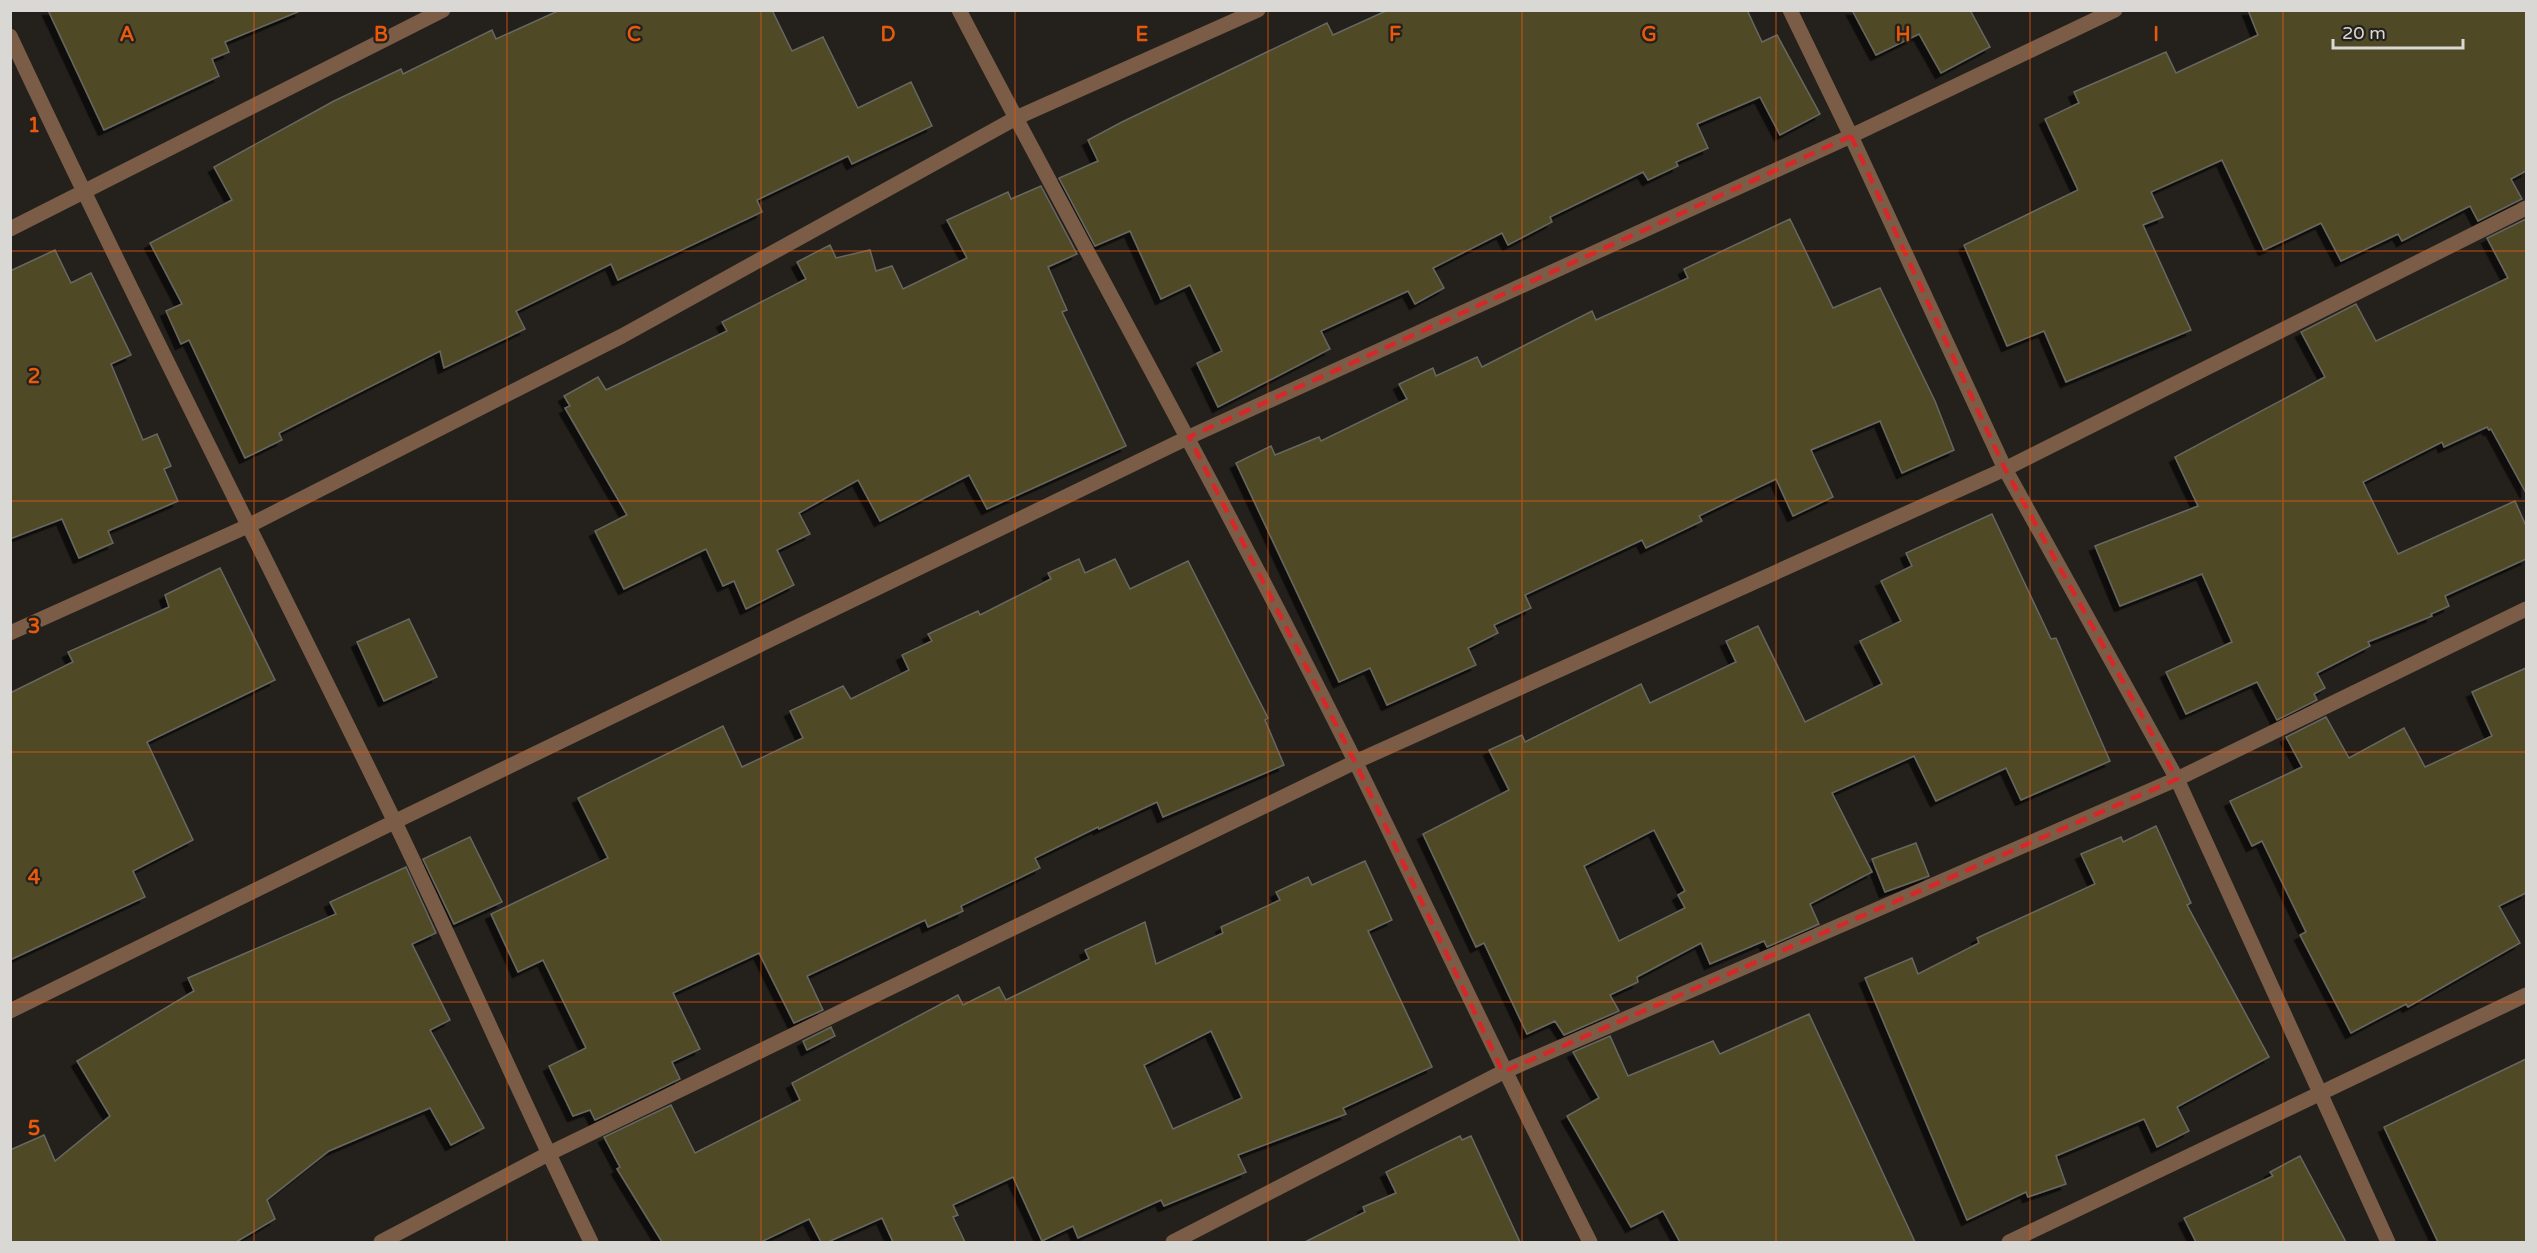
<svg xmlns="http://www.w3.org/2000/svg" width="2537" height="1253" viewBox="0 0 2537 1253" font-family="'Varela Round',sans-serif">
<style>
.building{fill:#4f4a27;stroke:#676761;stroke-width:1.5;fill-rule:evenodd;filter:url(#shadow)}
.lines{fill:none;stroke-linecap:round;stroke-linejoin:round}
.minor{stroke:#7a5c47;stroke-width:15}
.marked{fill:none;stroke:#d62828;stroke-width:4.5;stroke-dasharray:12 8;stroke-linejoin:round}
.grid{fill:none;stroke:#e8590c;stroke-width:1.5;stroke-opacity:0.55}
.grid-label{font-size:20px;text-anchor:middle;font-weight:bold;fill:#e8590c;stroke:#24211c;stroke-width:4.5;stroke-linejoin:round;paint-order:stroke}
</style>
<defs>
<filter id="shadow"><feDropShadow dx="-5.5" dy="5.5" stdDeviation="0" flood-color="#0009"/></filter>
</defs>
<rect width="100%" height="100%" fill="#24211c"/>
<g class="building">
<path d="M48,10H300V11L225,42L229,52L212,59L219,76L104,130Z"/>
<path d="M560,10H772L792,51L823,37L858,108L911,82L932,126L852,164L848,156L757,200L762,212L618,280L611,264L516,311L525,329L444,368L440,351L279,433L282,440L245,458L189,340L181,344L166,311L182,304L150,243L232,200L214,167L334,101L401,69L403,74L492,30L496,39Z"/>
<path d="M1388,10H1747L1762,42L1777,35L1820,114L1780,135L1760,97L1697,124L1708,148L1676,162L1678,166L1648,180L1643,172L1550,217L1552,222L1508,245L1502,233L1433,268L1444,288L1415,304L1408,291L1321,331L1330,349L1218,407L1197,363L1222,351L1190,285L1161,299L1130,231L1095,246L1059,178L1098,161L1088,140L1122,122L1327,23L1333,35Z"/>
<path d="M1852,10H1970L1990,47L1941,73L1919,34L1876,55Z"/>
<path d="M2248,10H2526V171L2511,179L2522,199L2478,221L2470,206L2402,241L2398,234L2341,261L2321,223L2264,250L2222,160L2151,192L2163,217L2143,225L2191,330L2066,382L2044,331L2007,346L1964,245L2078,190L2045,119L2079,103L2074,92L2166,52L2176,73L2258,35Z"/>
<path d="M1041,186L1077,254L1048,267L1067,310L1062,312L1126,446L987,509L969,475L880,521L858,480L799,513L810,534L777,550L794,585L746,609L734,581L723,586L706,549L624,589L595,531L627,515L565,408L570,406L564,396L598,377L606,390L727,331L722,322L806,279L797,262L830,245L836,258L870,250L876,271L892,266L903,289L967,258L947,220L1008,192L1011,199Z"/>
<path d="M1790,219L1833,308L1880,288L1935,401L1954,450L1902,473L1880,421L1811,450L1833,497L1793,516L1776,479L1699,516L1702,521L1646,548L1642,540L1525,595L1531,608L1494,625L1498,633L1468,648L1476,665L1387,705L1370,668L1339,682L1236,463L1271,446L1275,455L1319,437L1321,441L1407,399L1399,384L1433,368L1436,376L1477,357L1482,367L1592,311L1596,320L1688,278L1684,269Z"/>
<path d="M2526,219V493L2491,429L2489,430L2487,427L2444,447L2442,442L2363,482L2398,554L2515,501L2526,526V559L2445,596L2449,606L2431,614L2432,616L2368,642L2370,646L2317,673L2325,688L2314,694L2317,700L2277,720L2257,682L2186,714L2166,672L2232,642L2202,574L2120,606L2095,546L2198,506L2175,457L2325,377L2301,332L2356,304L2376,341L2508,278L2487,238Z"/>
<path d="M55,250L71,283L91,273L131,355L111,364L143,440L157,434L171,466L164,469L178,501L108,531L113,543L79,558L62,519L10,539V271Z"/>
<path d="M1992,514L2051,639L2056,638L2110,761L2021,800L2006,768L1936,801L1914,756L1832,793L1872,872L1810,904L1819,924L1767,947L1764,941L1710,964L1701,943L1637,977L1638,982L1610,995L1619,1011L1564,1035L1555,1021L1527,1034L1484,943L1476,947L1423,834L1509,790L1489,750L1522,735L1525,742L1641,684L1650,703L1736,662L1726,641L1758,626L1805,722L1882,684L1860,641L1901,621L1881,581L1912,566L1906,553ZM1654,830L1685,891L1678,895L1685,908L1619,941L1584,866Z"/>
<path d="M1079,559L1085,573L1115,559L1130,589L1188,561L1268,718L1265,720L1284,765L1163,817L1157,802L1099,829L1098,827L1035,858L1040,868L961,906L963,911L928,927L925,920L807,976L823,1010L794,1023L759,953L673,993L700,1049L672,1062L680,1079L595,1120L590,1110L573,1116L549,1066L586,1048L543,960L518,972L491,914L608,858L578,798L723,726L742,767L803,738L790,711L843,686L851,699L909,670L902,655L932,641L928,634L978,611L980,615L1051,579L1048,573Z"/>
<path d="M220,568L275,680L147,742L193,840L133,871L145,897L10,960V693L73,662L68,652L169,607L165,595Z"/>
<path d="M409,619L437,677L384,701L357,642Z"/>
<path d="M2526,668V893L2499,906L2520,943L2408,1007L2406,1004L2351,1033L2300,935L2306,932L2262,841L2252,846L2230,801L2302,767L2286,737L2326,717L2349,758L2404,728L2425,767L2492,736L2472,692Z"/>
<path d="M2156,826L2191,903L2187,905L2269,1057L2177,1107L2189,1131L2157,1147L2144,1119L2056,1156L2066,1184L2028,1197L2026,1192L1967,1220L1865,978L1912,958L1918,974L1979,943L1977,938L2095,884L2081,854L2121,837L2123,842Z"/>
<path d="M470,837L502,902L454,924L423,859Z"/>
<path d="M1916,843L1929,876L1885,892L1872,859Z"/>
<path d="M1365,861L1392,920L1368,931L1432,1067L1343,1108L1346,1114L1238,1155L1246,1172L1164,1206L1161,1200L1078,1238L1073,1226L1042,1241L1013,1177L953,1205L958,1215L953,1217L965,1242H893L882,1218L828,1242H821L809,1219L761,1242H662L617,1169L620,1167L604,1137L671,1105L695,1153L800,1100L792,1083L958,995L963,1005L999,987L1006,1000L1089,959L1085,950L1145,922L1156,964L1223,933L1221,927L1280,900L1276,892L1308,877L1312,885ZM1211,1031L1242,1098L1173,1129L1144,1065Z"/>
<path d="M406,867L436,933L412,944L450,1020L430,1030L484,1128L451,1145L430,1108L329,1151L267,1200L275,1219L236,1242H10V1150L44,1135L55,1161L110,1116L77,1061L194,991L188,978L336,914L330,902Z"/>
<path d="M1809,1014L1915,1242H1680L1663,1211L1631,1227L1567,1116L1599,1098L1573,1052L1610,1036L1628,1076L1713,1041L1720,1054Z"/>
<path d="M831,1027L835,1036L807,1050L803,1041Z"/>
<path d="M2526,1059V1242H2438L2384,1127Z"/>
<path d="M1460,1136L1462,1140L1471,1136L1520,1242H1305L1365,1212L1363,1207L1396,1193L1386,1172Z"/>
<path d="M2300,1156L2346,1242H2196L2184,1218L2273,1176L2270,1172Z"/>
</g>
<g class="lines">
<g class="minor">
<path d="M959,10C1090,261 1229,508 1355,761C1434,921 1509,1083 1590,1242"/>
<path d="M1790,10L1851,136L2005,469L2177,779L2388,1242"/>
<path d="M10,36C133,299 265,556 392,816C460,957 522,1101 591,1242"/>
<path d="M10,229L443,10"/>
<path d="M10,633L250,525L622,336L1016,118L1258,10"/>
<path d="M10,1011L394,822L1189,437L1851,136L2115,10"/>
<path d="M381,1242L548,1154L1355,762L2005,469L2526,208"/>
<path d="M1173,1242L1503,1072L2177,779L2526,609"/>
<path d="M2009,1242L2526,995"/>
</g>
</g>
<path class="marked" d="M1851,136L2005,469L2177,779L1503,1072L1355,762L1189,437Z"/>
<path class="grid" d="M254,10V1242M507,10V1242M761,10V1242M1015,10V1242M1268,10V1242M1522,10V1242M1776,10V1242M2030,10V1242M2283,10V1242M10,251H2526M10,501H2526M10,752H2526M10,1002H2526"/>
<g class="grid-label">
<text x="127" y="41">A</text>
<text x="381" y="41">B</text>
<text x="634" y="41">C</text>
<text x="888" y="41">D</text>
<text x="1142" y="41">E</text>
<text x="1395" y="41">F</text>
<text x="1649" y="41">G</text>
<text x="1903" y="41">H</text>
<text x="2156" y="41">I</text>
<text x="34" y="132">1</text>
<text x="34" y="383">2</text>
<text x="34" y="633">3</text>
<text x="34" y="884">4</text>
<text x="34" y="1135">5</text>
</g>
<rect width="2537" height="1253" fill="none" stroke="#dad8d5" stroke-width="24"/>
<path d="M2333 39v9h130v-9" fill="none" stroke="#dad8d5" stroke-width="3"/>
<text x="2342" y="39" font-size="18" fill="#dad8d5" stroke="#24211c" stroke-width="4.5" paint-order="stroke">20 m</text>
</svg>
